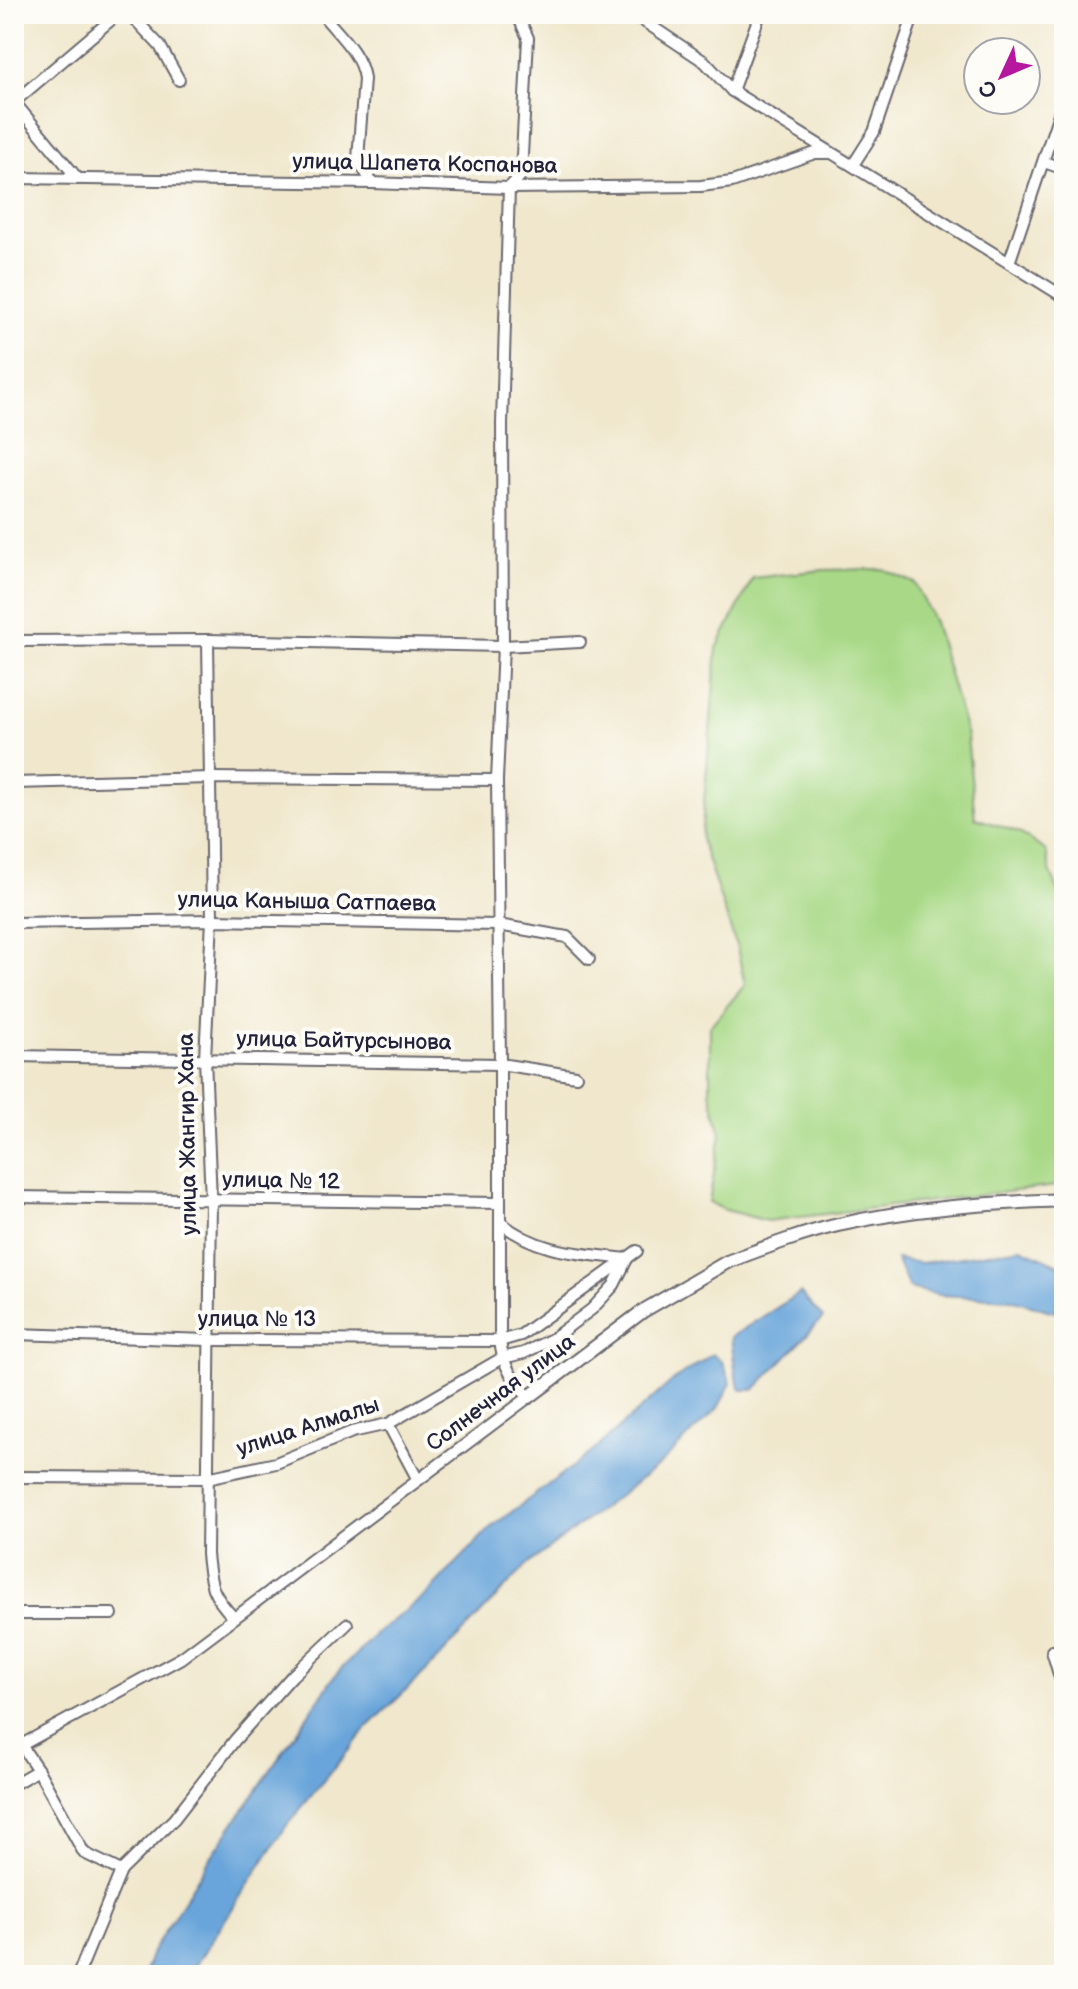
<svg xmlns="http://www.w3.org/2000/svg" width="1078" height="1989" viewBox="0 0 1078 1989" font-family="'Balsamiq Sans',sans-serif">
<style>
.green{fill:#a9d987;stroke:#667e61;stroke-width:2}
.water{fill:#69a5da;stroke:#46648a;stroke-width:2}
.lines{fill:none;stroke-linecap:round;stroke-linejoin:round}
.minor-casing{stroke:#6a676e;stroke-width:14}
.tertiary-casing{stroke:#6a676e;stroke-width:16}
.minor{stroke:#fff;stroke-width:10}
.tertiary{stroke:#fff;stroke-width:12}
.labels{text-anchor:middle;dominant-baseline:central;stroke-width:8;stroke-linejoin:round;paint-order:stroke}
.street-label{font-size:22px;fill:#22223b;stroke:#fdfcf7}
</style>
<rect width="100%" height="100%" fill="#fdfcf7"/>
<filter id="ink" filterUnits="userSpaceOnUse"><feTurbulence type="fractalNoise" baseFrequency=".0125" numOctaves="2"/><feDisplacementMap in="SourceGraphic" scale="16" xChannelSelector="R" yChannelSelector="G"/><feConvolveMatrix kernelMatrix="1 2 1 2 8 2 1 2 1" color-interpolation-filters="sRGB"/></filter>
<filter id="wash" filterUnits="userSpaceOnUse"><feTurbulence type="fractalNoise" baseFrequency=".006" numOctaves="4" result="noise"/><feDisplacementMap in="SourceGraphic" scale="32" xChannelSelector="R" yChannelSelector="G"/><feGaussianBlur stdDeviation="1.8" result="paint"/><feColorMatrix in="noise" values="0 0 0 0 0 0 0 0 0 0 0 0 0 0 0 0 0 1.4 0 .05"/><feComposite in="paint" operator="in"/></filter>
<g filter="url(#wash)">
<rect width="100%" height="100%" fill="#f0e7cc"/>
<path class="green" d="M883,569L915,583L934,622L967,736L975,818L1018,832L1046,851L1050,871L1064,904V1185L767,1221L722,1209L709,1202L721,1134L710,1091V1026L745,985L737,948L701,840L717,648L753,578L823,570Z"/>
<g class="water">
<path d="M1021,1248L1064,1267V1315L1011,1299L939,1295L909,1288L896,1259L921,1263Z"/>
<path d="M800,1293L823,1318L754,1390H741L736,1377L731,1337Z"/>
<path d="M713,1354L723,1363L731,1383L718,1408L658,1466L527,1565L430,1667L367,1728L287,1825L189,1975H144L152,1952L207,1863L336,1674L378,1632L426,1595L490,1528L592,1452L672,1381Z"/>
</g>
</g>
<g filter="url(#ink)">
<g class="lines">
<g class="minor-casing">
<g id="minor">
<path d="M130,14L160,46L179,80"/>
<path d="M322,14C338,34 361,53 364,79L358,159L372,183"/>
<path d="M633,14L705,62L732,91L1064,297"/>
<path d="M732,91L760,14"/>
<path d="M14,102L118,14"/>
<path d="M14,102L78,179"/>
<path d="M1044,162L1064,169"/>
<path d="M853,165L874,132L914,14"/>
<path d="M14,178L372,183L509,188L701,186L732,182L815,153H830"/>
<path d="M1009,263L1064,99"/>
<path d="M208,640L212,920L205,1058L211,1200L207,1554C210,1586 212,1595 234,1618"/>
<path d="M14,641L208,640L503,646L580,642"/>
<path d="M14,783L211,778L497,780"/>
<path d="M14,923L212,920L498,925L567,937L589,959"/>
<path d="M14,1056L500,1064L576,1076"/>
<path d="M14,1197L499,1203"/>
<path d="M14,1334L209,1340L500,1341L521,1335L637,1251"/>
<path d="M388,1424L418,1480"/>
<path d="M14,1477L207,1478L276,1463L352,1432L388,1424L502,1358L524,1353L552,1339L592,1309L605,1295L614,1285L627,1259C579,1253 540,1254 501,1223"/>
<path d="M14,1614H112"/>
<path d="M1052,1651L1064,1691"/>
<path d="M21,1745L38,1770"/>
<path d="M14,1749L181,1658L529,1397C512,1379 503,1366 500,1341V1064L497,780L503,646L502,424L509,188L521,175L528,38L517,14"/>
<path d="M14,1784L38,1770L84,1853L121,1871L78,1975"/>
<path d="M121,1871L174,1819L235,1740L292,1676L347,1624"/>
</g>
</g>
<g class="tertiary-casing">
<path id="tertiary" d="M529,1397L643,1311L727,1262C764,1248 800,1234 838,1225C912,1208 988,1203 1064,1200"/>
</g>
<use href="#minor" class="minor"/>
<use href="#tertiary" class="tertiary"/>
</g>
</g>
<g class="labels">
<g class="street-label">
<text transform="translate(425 164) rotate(1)">улица Шапета Коспанова</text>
<text transform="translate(307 902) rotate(1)">улица Каныша Сатпаева</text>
<text transform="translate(344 1041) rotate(1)">улица Байтурсынова</text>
<text transform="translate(188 1134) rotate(-91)">улица Жангир Хана</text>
<text transform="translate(281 1181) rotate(1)">улица № 12</text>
<text x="257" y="1319">улица № 13</text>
<text transform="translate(501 1393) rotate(-37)">Солнечная улица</text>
<text transform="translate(308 1427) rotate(-18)">улица Алмалы</text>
</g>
</g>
<rect width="1078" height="1989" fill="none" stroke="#fdfcf7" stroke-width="48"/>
<g transform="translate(1002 76) rotate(226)"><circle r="38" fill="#fdfcf7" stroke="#a5a5ac" stroke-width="2"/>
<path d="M0-6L14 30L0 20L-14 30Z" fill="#b5179e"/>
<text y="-12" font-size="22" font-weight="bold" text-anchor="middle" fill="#22223b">С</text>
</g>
</svg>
